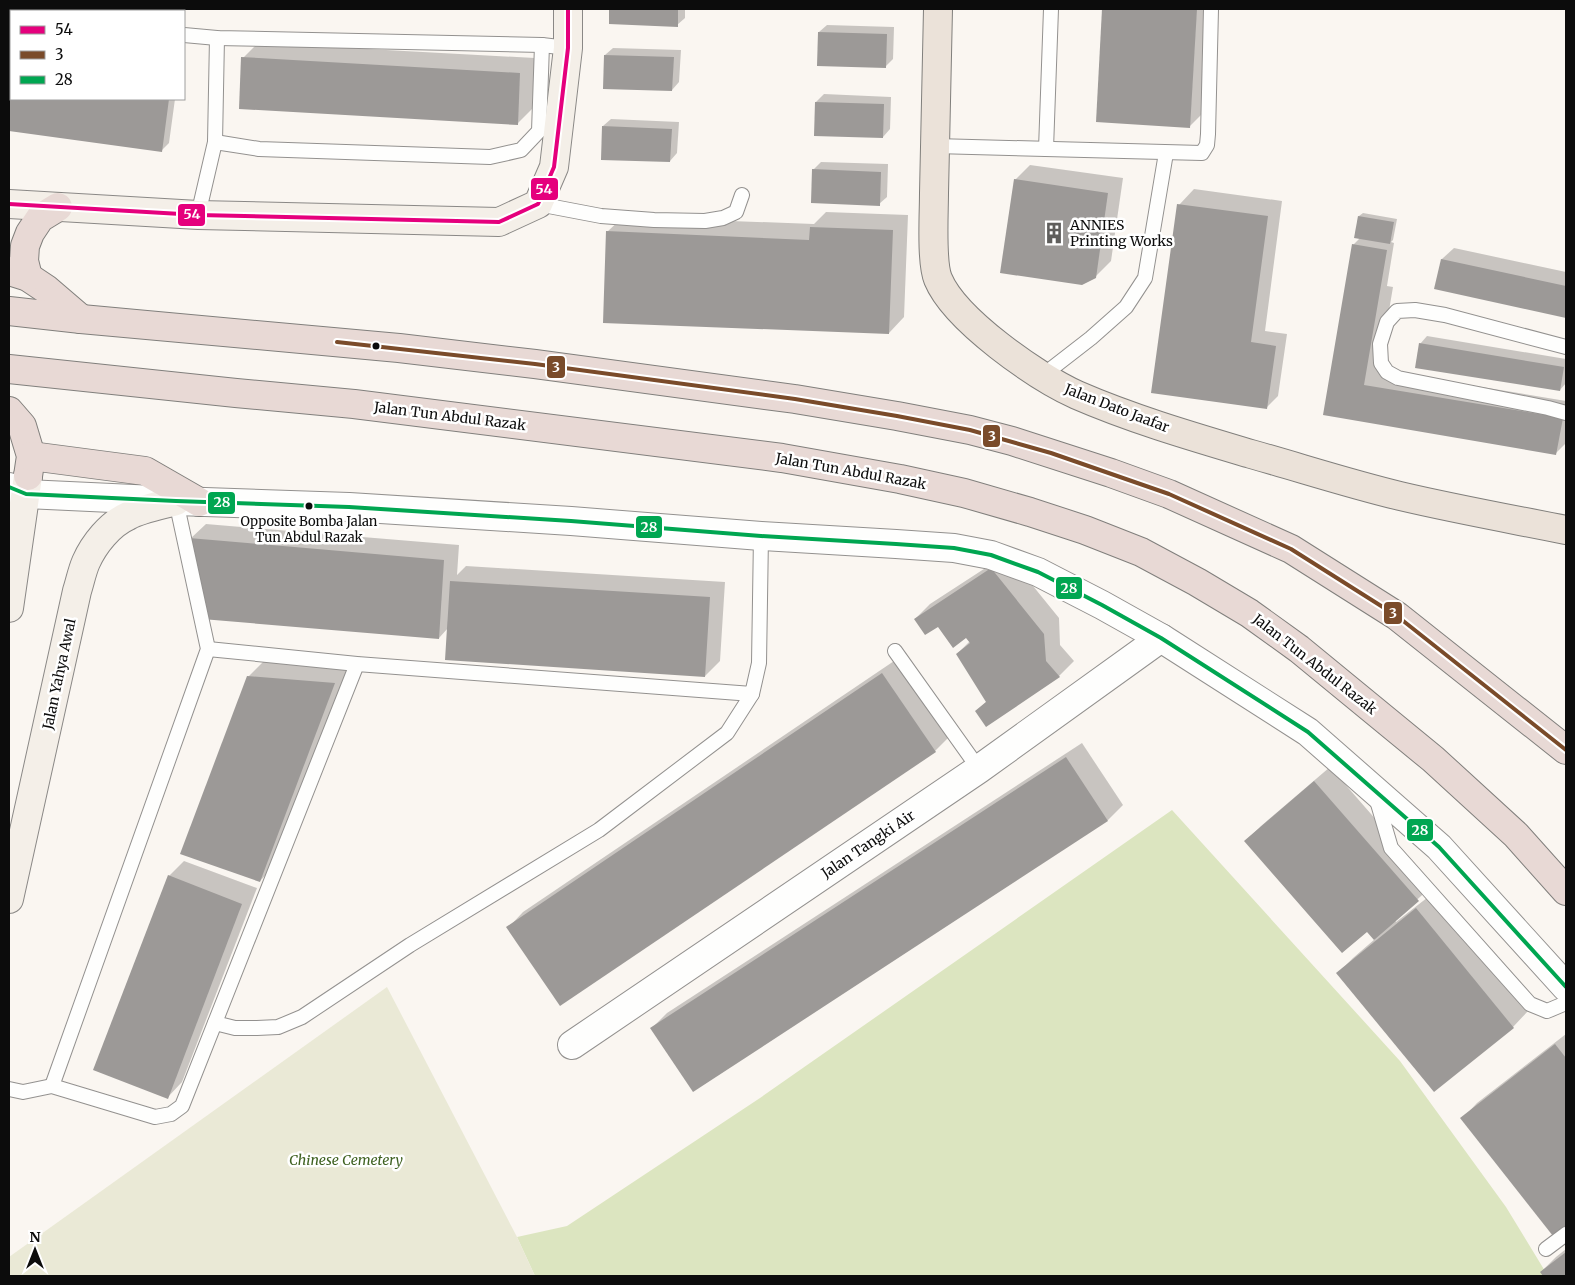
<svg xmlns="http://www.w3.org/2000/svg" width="1575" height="1285" viewBox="0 0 1575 1285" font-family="Merriweather,serif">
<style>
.forest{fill:#dce5c0}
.cemetery{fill:#eae9d6}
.shadow{fill:#0003}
.building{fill:#9c9997}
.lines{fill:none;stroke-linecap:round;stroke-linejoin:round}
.lane-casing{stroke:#93918f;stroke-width:16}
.street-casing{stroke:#93918f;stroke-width:30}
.secondary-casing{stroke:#8a8886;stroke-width:30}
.primary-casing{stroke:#807f7c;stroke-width:30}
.highway-casing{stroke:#807f7c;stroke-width:30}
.lane{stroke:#fefefd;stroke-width:14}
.street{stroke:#fefefd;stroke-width:28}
.secondary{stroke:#f4efe8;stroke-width:28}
.primary{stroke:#ebe2d9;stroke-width:28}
.highway{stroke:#e8d9d5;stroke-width:28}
.bus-1-casing{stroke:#fff;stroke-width:8}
.bus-2-casing{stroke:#fff;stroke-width:8}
.bus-3-casing{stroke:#fff;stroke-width:8}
.bus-1{stroke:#e5007d;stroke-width:4}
.bus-2{stroke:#7a4b2a;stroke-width:4}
.bus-3{stroke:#00a651;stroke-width:4}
.bus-dot{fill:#0c0c0c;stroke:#fff;stroke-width:2}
.labels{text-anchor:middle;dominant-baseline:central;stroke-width:5;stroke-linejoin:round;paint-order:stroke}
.bus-label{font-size:13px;fill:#0c0c0c;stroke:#fff}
.poi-label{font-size:14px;fill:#0c0c0c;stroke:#fff;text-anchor:start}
.street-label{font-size:14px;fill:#0c0c0c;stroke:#fff}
.park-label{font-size:14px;font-style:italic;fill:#3e6120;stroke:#fff}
.line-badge{stroke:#fff;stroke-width:2}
.badge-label{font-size:14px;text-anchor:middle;font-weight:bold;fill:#fff}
</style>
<rect width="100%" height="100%" fill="#faf6f1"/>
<path class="forest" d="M1172,810L1400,1061L1506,1207L1548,1276H535L517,1237L567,1226L760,1098Z"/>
<path class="cemetery" d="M387,987L517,1237L535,1276H9V1257Z"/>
<g class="shadow">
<path d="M610,9H685V18L677,25L610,23Z"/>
<path d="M1104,9H1211L1205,111L1190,126L1097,121Z"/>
<path d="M827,25L894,27L893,59L885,67L819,32Z"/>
<path d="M258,43L535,58L532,109L517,124L243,58Z"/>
<path d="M9,45L11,46V99H175L169,143L161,151L9,130Z"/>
<path d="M613,48L681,50L679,82L672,90L605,55Z"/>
<path d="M824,94L891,97L890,129L883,137L815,134L816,102Z"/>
<path d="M611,119L679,122L677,153L670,161L603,126Z"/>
<path d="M821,162L888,164L887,197L879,204L813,170Z"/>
<path d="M1030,165L1123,178L1111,261L1095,277L1015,180Z"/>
<path d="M1194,189L1282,201L1265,331L1287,334L1278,396L1266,408L1179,205Z"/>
<path d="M826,212L908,215L904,317L889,333L607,232L623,217L814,224Z"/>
<path d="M1363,213L1397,219L1393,240L1391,242L1394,243L1387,286L1393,287L1379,370L1566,401V443L1556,453L1324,414L1353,245L1360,238L1359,216Z"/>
<path d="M1454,248L1566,272V316L1436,288L1442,259Z"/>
<path d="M1427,336L1566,359V383L1560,390L1420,344Z"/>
<path d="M206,524L459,545L457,575L466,566L725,582L720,661L705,676L448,628L439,638L190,539Z"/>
<path d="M1007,554L1059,618L1060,645L1074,661L1059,676L986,725L977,711L987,701L957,654L970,641L967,637L938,625L915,619L930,604Z"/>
<path d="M897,659L950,736L935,751L508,928L523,912Z"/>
<path d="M264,661L349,668L275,865L260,881L248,677Z"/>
<path d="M1082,743L1123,805L1108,820L652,1028L667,1013Z"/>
<path d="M1330,767L1433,885L1395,920L1396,922L1432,894L1528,1011L1513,1027L1434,1090L1338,973L1353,958L1375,939L1367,930L1246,841L1261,826Z"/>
<path d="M184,861L257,888L182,1082L167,1098L169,876Z"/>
<path d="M1566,1034V1224L1553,1234L1462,1119L1477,1103Z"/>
<path d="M1566,1249V1276H1544L1541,1272L1556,1257Z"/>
</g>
<g class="building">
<path d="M609,9H678V27L609,24Z"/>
<path d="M1102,9H1197L1190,128L1096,122Z"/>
<path d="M818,32L887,34L886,68L817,66Z"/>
<path d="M9,54H11V99H169L162,152L9,131Z"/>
<path d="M604,55L674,57L672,91L603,89Z"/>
<path d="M241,57L520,73L518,125L239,109Z"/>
<path d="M815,102L884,104L883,138L814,136Z"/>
<path d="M602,126L672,129L670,162L601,160Z"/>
<path d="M812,169L881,172L880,206L811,203Z"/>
<path d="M1014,179L1108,193L1096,278L1082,285L1000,273Z"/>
<path d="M1177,204L1268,216L1251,342L1276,346L1267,409L1151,393Z"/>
<path d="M1358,216L1394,222L1390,244L1354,238Z"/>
<path d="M810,227L893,230L889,334L603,323L606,231L809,240Z"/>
<path d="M1352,244L1387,250L1364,385L1563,418L1556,455L1323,415Z"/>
<path d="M1441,259L1566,286V318L1434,289Z"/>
<path d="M1419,343L1564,367L1560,391L1415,368Z"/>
<path d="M189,538L444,560L439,639L202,619Z"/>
<path d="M991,568L1044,634L1046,661L1060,677L986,727L975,711L986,702L956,654L970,643L966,638L953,648L938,627L925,635L914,619Z"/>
<path d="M450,581L710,597L705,677L445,660Z"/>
<path d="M882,673L936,752L560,1006L506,927Z"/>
<path d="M247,676L335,683L260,882L180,854Z"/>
<path d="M1066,757L1108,821L693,1092L650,1028Z"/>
<path d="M1314,781L1419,901L1374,940L1367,932L1342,953L1244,841Z"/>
<path d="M168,875L242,904L168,1099L93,1070Z"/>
<path d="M1416,908L1514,1028L1434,1092L1336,973Z"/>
<path d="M1555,1044L1566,1058V1226L1553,1236L1460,1118Z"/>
<path d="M1566,1252V1276H1543L1540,1272Z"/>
</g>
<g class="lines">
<g class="lane-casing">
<g id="lane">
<path d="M9,18H11"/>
<path d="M184,35L217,38L542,45L568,48"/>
<path d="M215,142L259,149L490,157L521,150L539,131L542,45"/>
<path d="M935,146L1202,153L1207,145L1208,134L1211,9"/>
<path d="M1046,149L1051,9"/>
<path d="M538,204L601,216L654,220L705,221L723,218L736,212L742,195"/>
<path d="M198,215L215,142L217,38"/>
<path d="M1566,347L1445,315L1415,310L1397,311L1387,322L1380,344L1381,363L1387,372L1398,378L1548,408L1566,413"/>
<path d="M1042,376L1091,338L1126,307L1145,278L1166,153"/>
<path d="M208,649L357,664L752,694L759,663L761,536"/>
<path d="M895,651L979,769"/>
<path d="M1376,797L1391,848L1530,1004L1547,1011L1566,1003"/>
<path d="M215,1023L235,1028H257L278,1027L302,1017L410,945L599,830L727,733L752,694"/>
<path d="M52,1086L208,649L176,501"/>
<path d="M9,1089L23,1092L52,1086L155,1117L171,1114L182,1106L357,664"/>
<path d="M1546,1249L1566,1234"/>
</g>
</g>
<g class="street-casing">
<g id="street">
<path d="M9,487L26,494L176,501L349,507L571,521L761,536L896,544L954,548L991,555L1038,572L1102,605L1161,638L1308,732L1439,847L1566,987"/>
<path d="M572,1045L979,769L1161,638"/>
</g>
</g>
<g class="secondary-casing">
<g id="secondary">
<path d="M9,204L198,215L499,222L538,204L554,167L568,48V9"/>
<path d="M9,608L28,476"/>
<path d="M9,899L77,591C80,582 82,571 86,562C94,544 110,524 128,516C140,509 162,505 176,501"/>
</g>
</g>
<g class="primary-casing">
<path id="primary" d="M938,9C937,70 935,131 934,193C934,213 931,262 938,279C955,320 1037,377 1077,395C1132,419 1194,437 1251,454C1301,468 1350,484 1400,496C1455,509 1511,519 1566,530"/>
</g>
<g class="highway-casing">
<g id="highway">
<path d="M9,271L28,277L46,289L81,319"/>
<path d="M28,277L24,261L25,246L30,233L40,218L58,207"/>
<path d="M9,311L81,319L399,348L535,364L795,399L897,416L970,430L1012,441L1111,473L1169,494L1291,549L1397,616L1566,750"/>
<path d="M9,369L236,393L354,404L782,458L900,479L964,493L1030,512L1085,530L1141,552L1197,582L1249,613L1299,649L1433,759L1516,835L1566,891"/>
<path d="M9,411L22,426L31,456L28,476"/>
<path d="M31,456L145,471L199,502"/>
</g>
</g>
<use href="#lane" class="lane"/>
<use href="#street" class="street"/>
<use href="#secondary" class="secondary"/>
<use href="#primary" class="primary"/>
<use href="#highway" class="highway"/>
<g class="bus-1-casing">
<path id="bus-1" d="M9,204L198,215L499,222L538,204L554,167L568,48V9"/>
</g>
<g class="bus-2-casing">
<path id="bus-2" d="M337,342L535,364L795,399L897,416L970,430L1051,453L1169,494L1291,549L1397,616L1566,750"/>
</g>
<g class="bus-3-casing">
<path id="bus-3" d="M9,487L26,494L176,501L349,507L571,521L761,536L896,544L954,548L991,555L1038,572L1102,605L1161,638L1308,732L1439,847L1566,987"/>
</g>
<use href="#bus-1" class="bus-1"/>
<use href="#bus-2" class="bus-2"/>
<use href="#bus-3" class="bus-3"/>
</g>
<defs>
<g id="building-bare" transform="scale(1.725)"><path d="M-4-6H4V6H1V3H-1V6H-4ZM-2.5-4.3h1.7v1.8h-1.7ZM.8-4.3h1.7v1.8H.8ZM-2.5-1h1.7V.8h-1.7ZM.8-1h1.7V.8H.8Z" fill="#5f5e5c" stroke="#fff" stroke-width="2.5" paint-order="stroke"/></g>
</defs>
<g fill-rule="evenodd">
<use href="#building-bare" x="1054" y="233"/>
</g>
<g class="bus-dot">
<circle cx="376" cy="346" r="4.5"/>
<circle cx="309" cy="506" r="4.5"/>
</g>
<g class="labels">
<g class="bus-label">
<text x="309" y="521">Opposite Bomba Jalan<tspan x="309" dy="16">Tun Abdul Razak</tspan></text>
</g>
<g class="poi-label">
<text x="1070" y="225">ANNIES<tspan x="1070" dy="16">Printing Works</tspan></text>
</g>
<g class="street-label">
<text transform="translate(1117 408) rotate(21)">Jalan Dato Jaafar</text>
<text transform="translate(450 416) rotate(7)">Jalan Tun Abdul Razak</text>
<text transform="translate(851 471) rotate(10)">Jalan Tun Abdul Razak</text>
<text transform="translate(1315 664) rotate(38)">Jalan Tun Abdul Razak</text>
<text transform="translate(59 674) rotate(-78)">Jalan Yahya Awal</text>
<text transform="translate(868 844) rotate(-34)">Jalan Tangki Air</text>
</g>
<g class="park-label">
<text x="346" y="1160">Chinese Cemetery</text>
</g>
</g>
<g class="line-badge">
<rect x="530" y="177" width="29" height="24" rx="5" fill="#e5007d"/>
<rect x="177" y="203" width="29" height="24" rx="5" fill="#e5007d"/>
<rect x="546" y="355" width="20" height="24" rx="5" fill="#7a4b2a"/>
<rect x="982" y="424" width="19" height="24" rx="5" fill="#7a4b2a"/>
<rect x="207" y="491" width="29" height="24" rx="5" fill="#00a651"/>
<rect x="635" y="515" width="28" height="24" rx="5" fill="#00a651"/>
<rect x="1055" y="576" width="28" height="24" rx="5" fill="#00a651"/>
<rect x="1383" y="601" width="20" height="24" rx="5" fill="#7a4b2a"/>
<rect x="1406" y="818" width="28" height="24" rx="5" fill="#00a651"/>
</g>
<g class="badge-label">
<text x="544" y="194">54</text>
<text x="192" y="219">54</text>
<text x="556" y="372">3</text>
<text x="992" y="441">3</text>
<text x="222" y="507">28</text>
<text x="649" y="532">28</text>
<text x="1069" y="593">28</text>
<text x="1393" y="618">3</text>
<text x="1420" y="835">28</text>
</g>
<rect width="1575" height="1285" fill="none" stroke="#0c0c0c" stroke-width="20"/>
<rect x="10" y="10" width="175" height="90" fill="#ffffff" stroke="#9e9e9e"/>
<rect x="20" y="26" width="25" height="8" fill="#e5007d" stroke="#9e9e9e"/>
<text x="55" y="35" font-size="15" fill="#0c0c0c">54</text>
<rect x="20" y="51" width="25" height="8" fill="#7a4b2a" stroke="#9e9e9e"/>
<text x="55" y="60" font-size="15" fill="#0c0c0c">3</text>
<rect x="20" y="76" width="25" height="8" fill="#00a651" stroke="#9e9e9e"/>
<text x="55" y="85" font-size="15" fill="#0c0c0c">28</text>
<g transform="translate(35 1250)" stroke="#ffffff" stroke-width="4" paint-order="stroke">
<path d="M0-4L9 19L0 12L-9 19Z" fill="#0c0c0c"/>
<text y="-8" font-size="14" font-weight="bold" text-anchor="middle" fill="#0c0c0c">N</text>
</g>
</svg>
